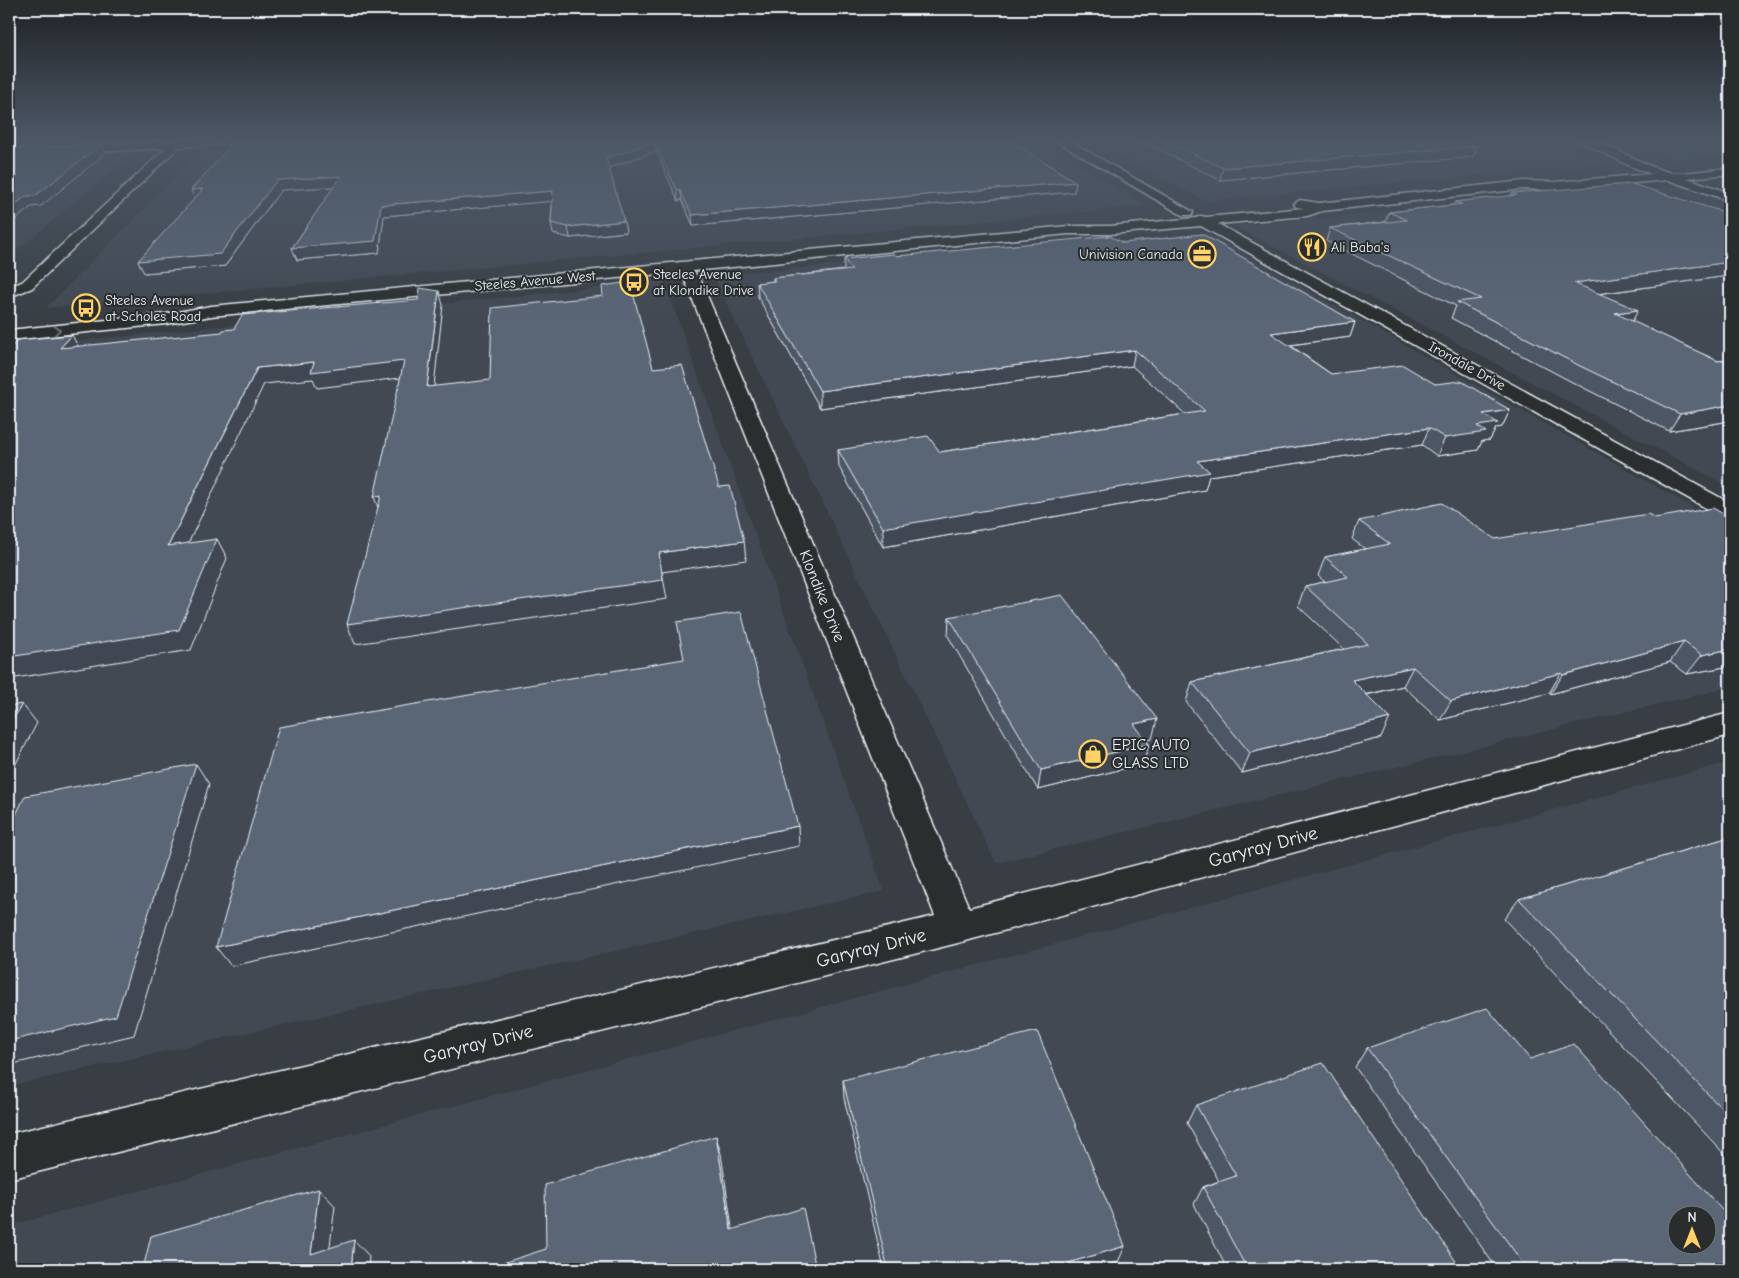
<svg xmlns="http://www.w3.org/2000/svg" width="1739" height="1278" viewBox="0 0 1739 1278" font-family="'Comic Neue',sans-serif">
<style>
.built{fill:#424a53;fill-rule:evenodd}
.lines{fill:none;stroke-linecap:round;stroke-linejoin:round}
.street-casing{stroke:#e8f1f8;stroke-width:3}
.secondary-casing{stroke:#e8f1f8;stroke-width:3}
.street{fill:#2a2d2e;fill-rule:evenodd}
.secondary{fill:#2a2d2e;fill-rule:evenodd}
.wall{fill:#4d5765;stroke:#e8f1f8}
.shaded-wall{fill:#3f4753;stroke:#e8f1f8}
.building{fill:#5a6576;stroke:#e8f1f8;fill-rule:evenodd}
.oneway{stroke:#6c7275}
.labels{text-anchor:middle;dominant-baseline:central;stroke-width:4;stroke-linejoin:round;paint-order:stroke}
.far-poi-label{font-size:14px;fill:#e8f1f8;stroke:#2a2d2e;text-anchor:start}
.far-street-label{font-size:14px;fill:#e8f1f8;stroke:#2a2d2e}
.street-label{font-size:16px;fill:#e8f1f8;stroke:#2a2d2e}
.poi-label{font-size:16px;fill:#e8f1f8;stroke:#2a2d2e;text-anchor:start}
.near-street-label{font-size:19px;fill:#e8f1f8;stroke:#2a2d2e}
</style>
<rect width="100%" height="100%" fill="#383e44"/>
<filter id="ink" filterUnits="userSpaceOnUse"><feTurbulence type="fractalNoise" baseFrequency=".02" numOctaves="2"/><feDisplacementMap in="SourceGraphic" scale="10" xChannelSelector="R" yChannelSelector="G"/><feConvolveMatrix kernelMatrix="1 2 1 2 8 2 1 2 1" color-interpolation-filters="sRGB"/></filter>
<g filter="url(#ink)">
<g class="built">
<path d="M354,139H1036L1147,206L46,308L203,149Z"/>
<path d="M1087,139H1555L1606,163L1206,201Z"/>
<path d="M1628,139H1730V154L1674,159Z"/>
<path d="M134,153L9,257V160Z"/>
<path d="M1679,186L1730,203V487L1234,226Z"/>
<path d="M1208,234L1730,528V687L996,863L713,275Z"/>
<path d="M664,281L884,891L9,1086V348Z"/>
<path d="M1730,762V1269H9V1226ZM1676,1216H1706V1246H1676Z"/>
</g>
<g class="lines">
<g class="street-casing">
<g id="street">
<path d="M198,139H260L255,142L179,147L32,288L9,297V287L22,282L166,148L9,157V151Z"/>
<path d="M1053,139H1066L1193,212L1192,215H1182Z"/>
<path d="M682,264L687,265L700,279L969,908L1730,713V735L958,943L9,1179V1134L935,916L685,280L675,268L677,265Z"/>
</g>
</g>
<g class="secondary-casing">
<path id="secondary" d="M1576,139C1606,139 1638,164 1668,172C1681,175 1715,169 1730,168V174L1687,178L1730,193V201L1668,180L1554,190L1524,189L1322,211L1307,216L1218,224L1730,503V519L1722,517L1201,226L1110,234H1068L682,272L211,316L166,324L9,340V330L166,314L211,306L1068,226H1110L1196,218L1201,216L1206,217L1304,208L1296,207L1294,204L1300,200L1319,203L1524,181L1554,182L1652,174L1630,166Z"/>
</g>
<use href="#street" class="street"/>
<use href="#secondary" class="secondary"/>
</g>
<g class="wall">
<path d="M237,139H1008L1076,182L1074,192L693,226L682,200L678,201L656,151L609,168L626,232L570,238L553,234L551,223L552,201L384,216L379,253L297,260L292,248L334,187L281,190L225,266L144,273L195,199L191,190Z"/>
<path d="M1137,139H1458L1477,146L1473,157L1220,180Z"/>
<path d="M1659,139H1694L1672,141Z"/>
<path d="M1512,193L1730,214V277L1728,276L1599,294L1632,322L1718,361L1730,359V421L1669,431L1572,382L1451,318L1456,306L1326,241L1330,228L1385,222L1389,212L1453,205L1455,202L1510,196Z"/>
<path d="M1123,243L1355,322L1350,337L1290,345L1331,374L1435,384L1510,410L1502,427L1496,428L1490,440L1482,441L1478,450L1437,456L1422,445L1209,476L1205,490L883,547L839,467L838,450L940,452L1185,414L1132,366L820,408L758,297L757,283L773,281V278L844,270V259L897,256Z"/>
<path d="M1359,521L1495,539L1730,666L1687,674L1670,662L1550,694L1549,693L1440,720L1403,686L1367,695L1381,738L1242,773L1186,702L1192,682L1344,649L1298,606L1305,586L1325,582L1318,576L1325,557L1365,549L1352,539Z"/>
<path d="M949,617L1152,739L1146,740L1149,744L1143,764L1038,790L948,636Z"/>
<path d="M1730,837V1160L1504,919L1519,899Z"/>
<path d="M1367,1048L1530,1059L1730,1269H1497L1355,1067Z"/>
<path d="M843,1080L1118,1262L1093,1269H884L844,1098Z"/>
<path d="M1196,1105L1461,1269H1227L1194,1204L1203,1187L1219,1181L1187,1123Z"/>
</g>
<g class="shaded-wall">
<path d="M23,139H124L120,142L9,150V140Z"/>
<path d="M1673,139H1694L1672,141Z"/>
<path d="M654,142L656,151L608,168L606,158Z"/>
<path d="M102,144L106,153L41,206L31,207L9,225V210L26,196Z"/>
<path d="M1477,146L1473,157L1220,180L1223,168Z"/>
<path d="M341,176L344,186L281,190L225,266L144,273L138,261L277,180Z"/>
<path d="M1076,182L1074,192L693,226L692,215Z"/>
<path d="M203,189L195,200L191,190Z"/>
<path d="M677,190H680L682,200L678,201Z"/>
<path d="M553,191L555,201L384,216L379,253L297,260L292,248L381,205Z"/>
<path d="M624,221L626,232L570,238L568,227Z"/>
<path d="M1730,262V272L1728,276L1567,298L1574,283Z"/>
<path d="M439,291L443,305L432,404L427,387Z"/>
<path d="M1638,310L1630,326L1615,313Z"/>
<path d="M1355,322L1350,337L1267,348L1271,333Z"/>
<path d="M72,335L80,350L60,348Z"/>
<path d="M1135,350L1132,366L820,408V391Z"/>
<path d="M404,361L409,377L317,388L313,379L264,384L178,565L168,546L257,368L314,362Z"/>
<path d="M1730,405V421L1669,431L1680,414Z"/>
<path d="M1510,410L1502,427L1496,428L1490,440L1482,441L1478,450L1437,456L1445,438L1483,414Z"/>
<path d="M1429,428L1422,445L1209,476L1205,490L883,547V528L1197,461Z"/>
<path d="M381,496V515L374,497Z"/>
<path d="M217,539L227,558L191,650L9,679V657Z"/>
<path d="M744,541L746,560L662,572L667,599L355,644L347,624L659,553Z"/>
<path d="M1684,642L1670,662L1550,694L1563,675Z"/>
<path d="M1730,649V666L1687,674L1702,655Z"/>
<path d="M1413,667L1403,686L1343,700L1352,680Z"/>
<path d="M1561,673L1549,693L1440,720L1451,701Z"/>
<path d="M22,704L37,723L9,777V726Z"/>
<path d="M1390,718L1381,738L1242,773L1250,753Z"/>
<path d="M1157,719L1152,739L1129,744L1134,724Z"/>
<path d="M1149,744L1143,764L1038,790L1041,770Z"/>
<path d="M196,764L209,784L134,1035L9,1065V1041Z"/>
<path d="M798,826L799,846L231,966L216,947Z"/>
<path d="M716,1136L721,1154L735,1247L731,1230Z"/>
<path d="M319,1189L335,1206L327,1269L311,1254Z"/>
<path d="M354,1240L369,1256L368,1269H351Z"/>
<path d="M1125,1246L1118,1262L1093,1269H1048Z"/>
</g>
<g class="building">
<path d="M237,139H1008L1076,182L692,215L680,190H677L654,142L606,158L624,221L568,227L551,223L553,191L381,205L375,241L292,248L341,176L277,180L220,254L138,261L203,189L191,190Z"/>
<path d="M1162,139H1458L1477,146L1223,168Z"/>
<path d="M102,144L35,196H26L9,210V149Z"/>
<path d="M1632,184L1730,214V262L1574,283L1638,310L1615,313L1718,361L1730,359V405L1680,414L1580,366L1457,302L1481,299L1330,228L1407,220L1389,212L1462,204L1455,202L1517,195L1512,193Z"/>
<path d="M1202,234L1355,322L1271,333L1331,374L1403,365L1435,384L1461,381L1510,410L1483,414L1498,423L1477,426L1486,432L1445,438L1429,428L1197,461L1210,472L883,528L838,450L928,436L940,452L1205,411L1135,350L820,391L757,283L775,281L773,278L852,270L844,259L894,254L897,256L1110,236L1123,243Z"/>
<path d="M630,282L653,368L682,365L719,487L730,486L744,541L659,553L663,580L347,624L381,496L374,497L404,361L311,372L314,362L257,368L168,546L217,539L179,630L9,657V349L18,340L72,335L60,348L222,332L223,330L234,329L242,315L418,300L420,288L439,291L427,387L490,380L492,308L603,296L602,286Z"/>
<path d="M1442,503L1495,539L1648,514L1655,518L1713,508L1730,518V649L1702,655L1684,642L1563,675L1561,673L1451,701L1413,667L1352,680L1390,718L1250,753L1192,682L1368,644L1305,586L1348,577L1325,557L1390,544L1359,521Z"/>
<path d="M1062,595L1157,719L1134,724L1149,744L1041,770L949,617Z"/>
<path d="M741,612L798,826L216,947L279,727L684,659L677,622Z"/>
<path d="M22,704L9,726V706Z"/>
<path d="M196,764L116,1016L9,1041V829L25,796Z"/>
<path d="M1730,837V1117L1519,899Z"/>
<path d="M1487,1008L1530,1059L1574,1044L1730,1219V1269H1527L1367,1048ZM1676,1216H1706V1246H1676Z"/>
<path d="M1037,1031L1125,1246L1048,1269H888L843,1080Z"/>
<path d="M1323,1063L1461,1269H1247L1203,1187L1236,1176L1196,1105Z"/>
<path d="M716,1136L731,1230L803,1208L816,1269H487V1268L546,1249L545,1185Z"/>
<path d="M319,1189L311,1254L354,1240L351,1269H143L151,1236Z"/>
</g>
<defs><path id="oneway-chevron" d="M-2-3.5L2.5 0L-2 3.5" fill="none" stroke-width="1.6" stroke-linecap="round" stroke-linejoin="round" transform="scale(1.25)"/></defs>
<use class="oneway" href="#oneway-chevron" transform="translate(57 330) rotate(-6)"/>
</g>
<linearGradient id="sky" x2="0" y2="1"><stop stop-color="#1f2225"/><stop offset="0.44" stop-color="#4d5867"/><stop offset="1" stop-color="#4d5867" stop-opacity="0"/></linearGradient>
<rect width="1739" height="318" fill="url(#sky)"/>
<defs>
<g id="restaurant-ring" transform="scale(1.4375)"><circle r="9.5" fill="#2a2d2e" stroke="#ffd166" stroke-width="1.5"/><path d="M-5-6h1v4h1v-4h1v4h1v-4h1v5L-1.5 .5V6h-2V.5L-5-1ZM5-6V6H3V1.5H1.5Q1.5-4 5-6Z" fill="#ffd166"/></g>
<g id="office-ring" transform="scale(1.4375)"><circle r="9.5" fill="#2a2d2e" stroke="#ffd166" stroke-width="1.5"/><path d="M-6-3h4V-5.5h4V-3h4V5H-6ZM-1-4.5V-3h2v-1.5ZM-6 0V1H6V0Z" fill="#ffd166"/></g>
<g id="bus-ring" transform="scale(1.4375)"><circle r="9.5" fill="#2a2d2e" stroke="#ffd166" stroke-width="1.5"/><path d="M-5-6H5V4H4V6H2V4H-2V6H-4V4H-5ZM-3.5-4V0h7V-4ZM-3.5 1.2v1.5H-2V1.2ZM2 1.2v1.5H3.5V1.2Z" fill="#ffd166"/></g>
<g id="shop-ring" transform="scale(1.4375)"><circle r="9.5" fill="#2a2d2e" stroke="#ffd166" stroke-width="1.5"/><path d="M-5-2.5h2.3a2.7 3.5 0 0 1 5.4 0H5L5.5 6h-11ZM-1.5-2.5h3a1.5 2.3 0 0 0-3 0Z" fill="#ffd166"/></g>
</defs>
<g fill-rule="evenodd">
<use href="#restaurant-ring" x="1312" y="247"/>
<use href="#office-ring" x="1202" y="254"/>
<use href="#bus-ring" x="634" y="282"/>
<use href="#bus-ring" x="86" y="308"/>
<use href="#shop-ring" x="1093" y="754"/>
</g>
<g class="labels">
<g class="far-poi-label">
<text x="1331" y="247">Ali Baba's</text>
<text x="1183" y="254" text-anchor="end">Univision Canada</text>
<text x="653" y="274">Steeles Avenue<tspan x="653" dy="16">at Klondike Drive</tspan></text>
<text x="105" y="300">Steeles Avenue<tspan x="105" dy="16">at Scholes Road</tspan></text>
</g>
<g class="far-street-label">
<text transform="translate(535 281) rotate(-5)">Steeles Avenue West</text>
<text transform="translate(1467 366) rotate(29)">Irondale Drive</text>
</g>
<g class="street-label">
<text transform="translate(822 596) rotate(68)">Klondike Drive</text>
</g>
<g class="poi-label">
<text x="1112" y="745">EPIC AUTO<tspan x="1112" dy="18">GLASS LTD</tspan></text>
</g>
<g class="near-street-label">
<text transform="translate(1263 847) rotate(-15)">Garyray Drive</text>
<text transform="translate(871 948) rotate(-14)">Garyray Drive</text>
<text transform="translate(478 1044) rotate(-14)">Garyray Drive</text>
</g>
</g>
<rect width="1739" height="1278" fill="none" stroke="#2a2d2e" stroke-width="30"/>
<rect x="15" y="15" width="1709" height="1248" fill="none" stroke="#e8f1f8" stroke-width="2" filter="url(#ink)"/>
<g transform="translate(1692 1230)"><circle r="24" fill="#2a2d2e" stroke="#767b7f"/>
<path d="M0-4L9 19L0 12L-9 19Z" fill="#ffd166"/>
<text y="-8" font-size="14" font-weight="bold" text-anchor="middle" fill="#e8f1f8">N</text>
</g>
</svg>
